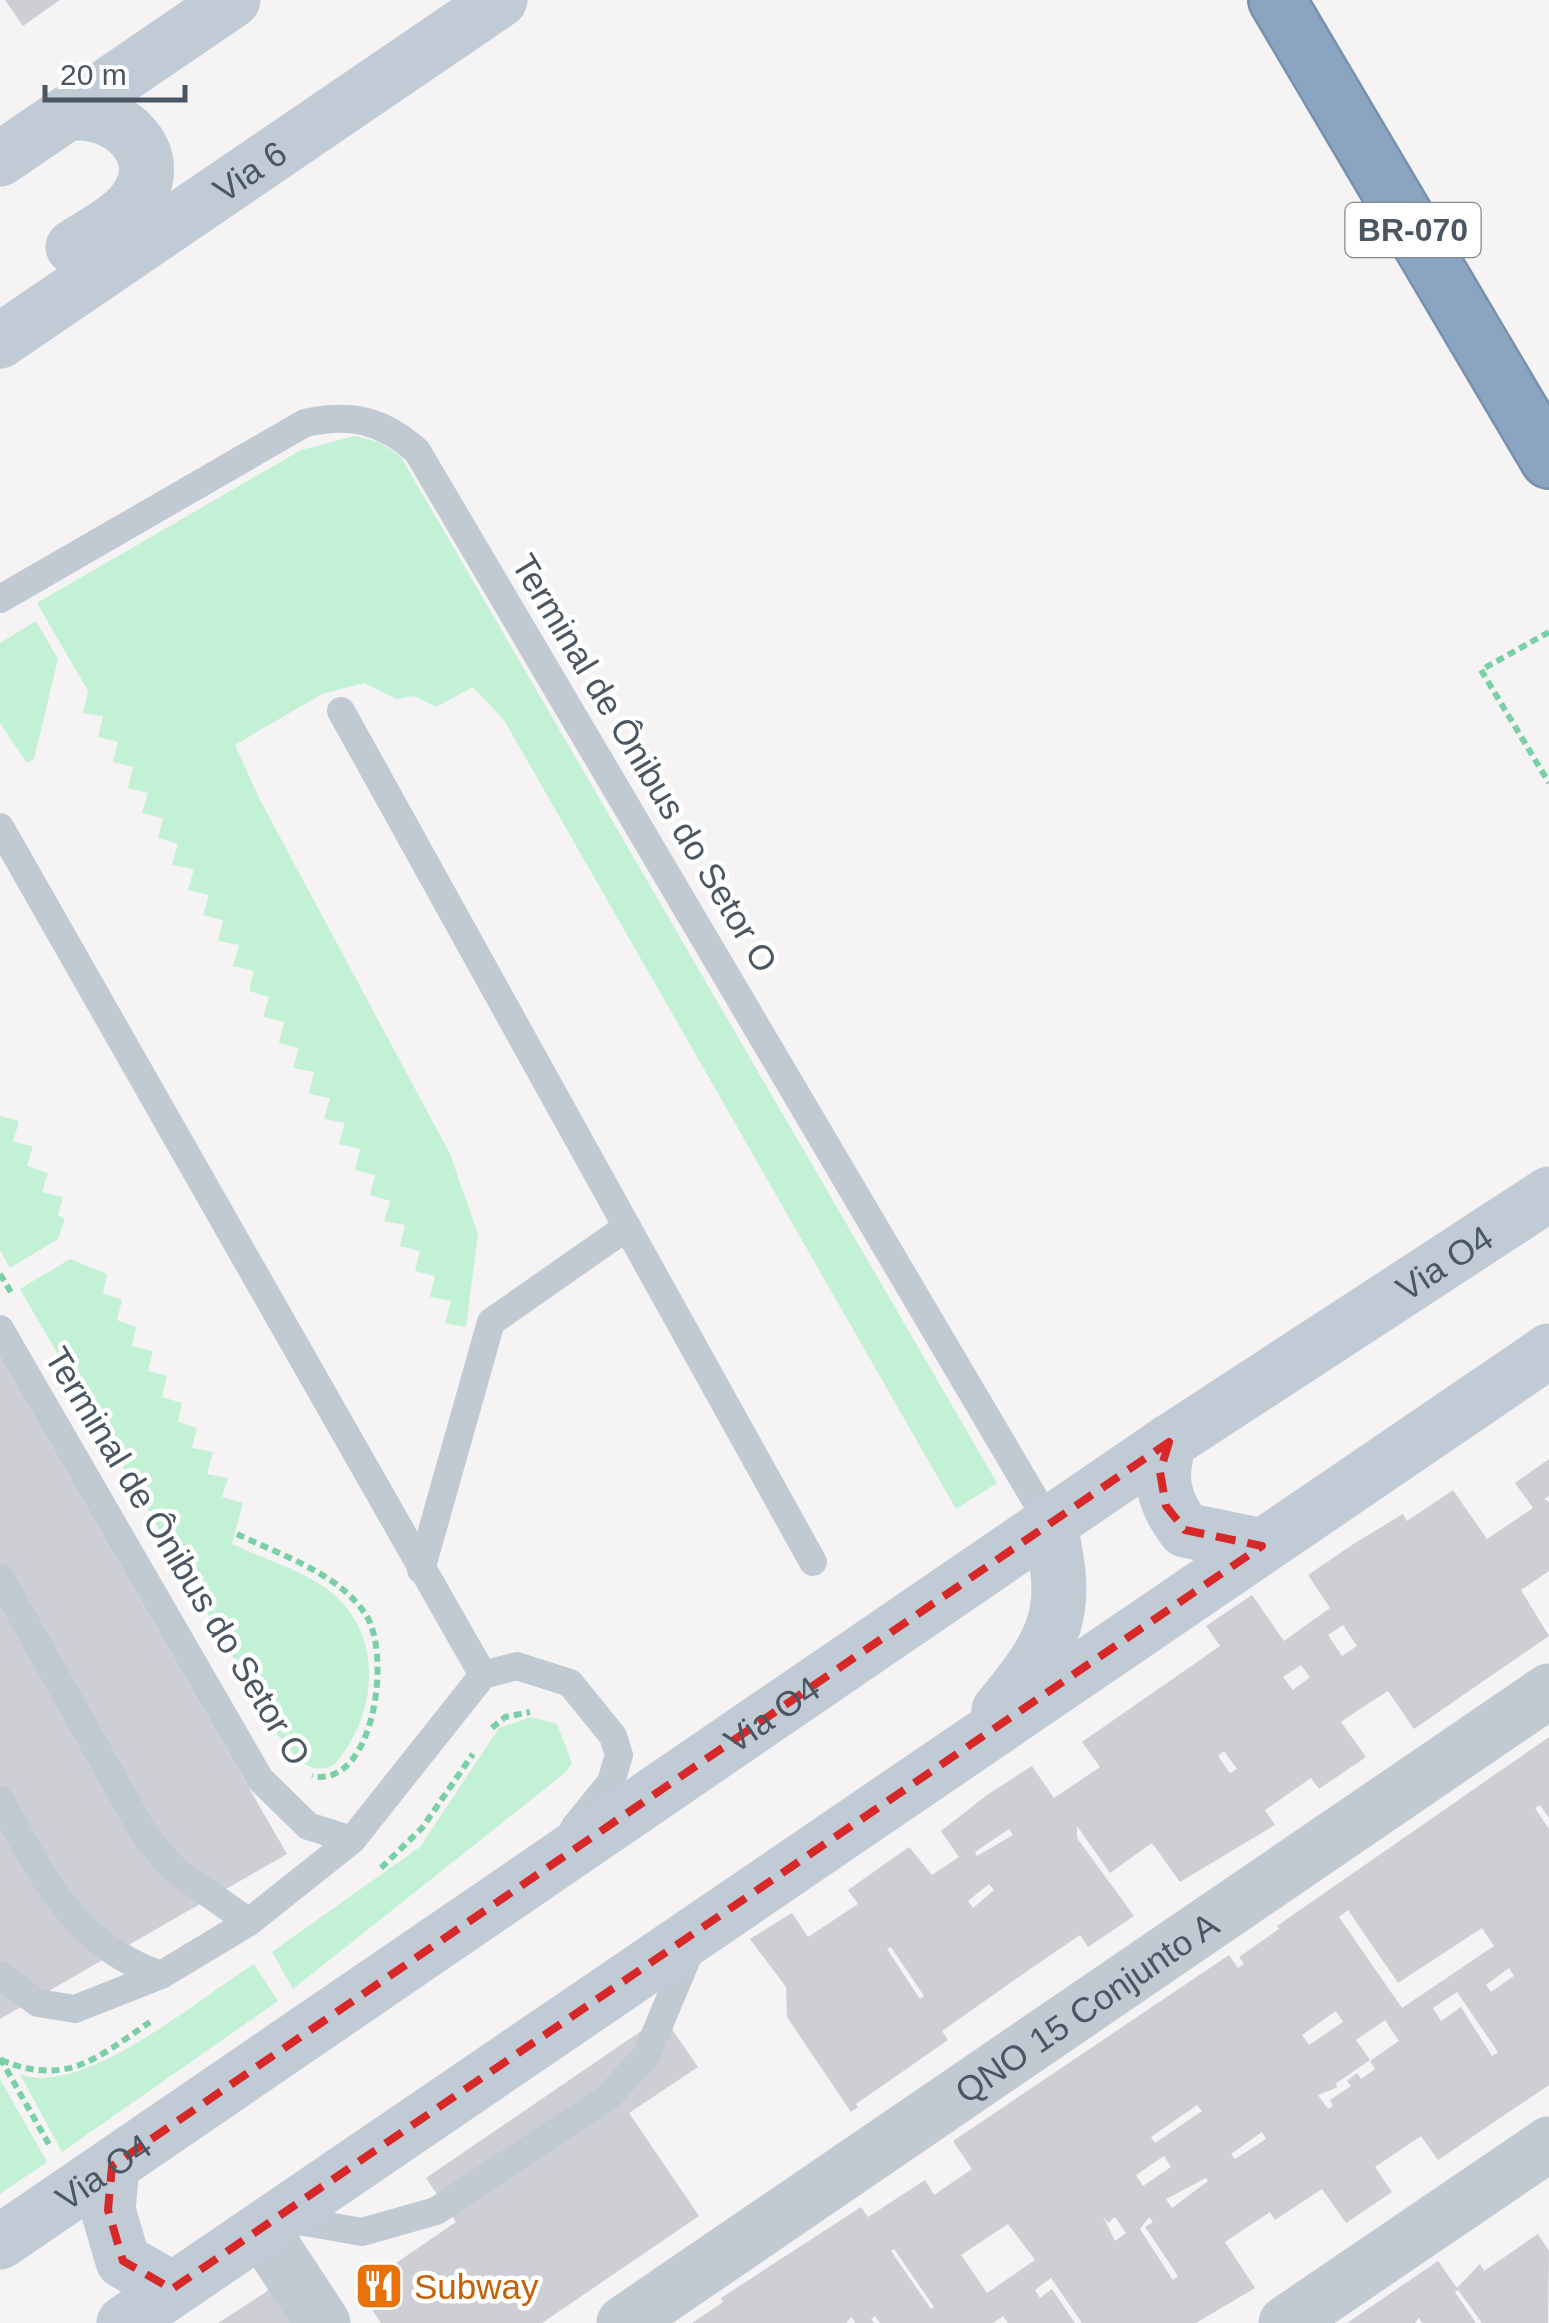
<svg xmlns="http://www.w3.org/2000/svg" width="1549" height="2323" viewBox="0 0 1549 2323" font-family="Arial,sans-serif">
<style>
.green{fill:#c3f1d5}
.building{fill:#cdcfd5;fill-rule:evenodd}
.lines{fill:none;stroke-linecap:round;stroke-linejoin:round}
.highway-casing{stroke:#7690ad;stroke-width:60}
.path{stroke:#7ad0a6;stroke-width:6;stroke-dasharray:8 5;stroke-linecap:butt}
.lane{stroke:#c1cad2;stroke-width:28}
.street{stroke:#c1cad2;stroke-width:55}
.secondary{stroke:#c1cbd6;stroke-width:55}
.highway{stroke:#8ba5c1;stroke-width:55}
.marked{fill:none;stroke:#d62828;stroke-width:8;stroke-dasharray:20 12;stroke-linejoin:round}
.labels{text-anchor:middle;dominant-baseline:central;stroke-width:9;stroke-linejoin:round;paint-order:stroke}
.shield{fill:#fff;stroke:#808990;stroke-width:2.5}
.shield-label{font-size:32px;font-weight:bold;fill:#4a5661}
.street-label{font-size:35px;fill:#4a5661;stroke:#fff}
.food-label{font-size:35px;fill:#c56008;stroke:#fff;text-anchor:start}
</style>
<rect width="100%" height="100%" fill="#f5f3f3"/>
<g class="green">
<path d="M355,436L379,442L401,457L997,1483L956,1509L504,720L473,687L436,707L414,696L396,699L364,683L322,694L235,745L260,800L450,1154L478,1234L466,1327L445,1323L451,1301L430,1297L435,1276L415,1271L420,1251L400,1246L405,1225L384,1221L390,1201L370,1195L375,1175L355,1170L360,1149L339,1144L345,1123L324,1119L330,1098L309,1094L314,1072L293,1068L299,1048L279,1043L284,1022L263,1017L269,997L249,991L254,971L233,966L239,945L218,941L223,920L203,915L209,895L188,890L194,869L172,865L178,844L158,838L163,818L142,813L148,793L128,788L133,767L113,762L118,742L98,737L103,716L83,713L88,691L37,603L301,450Z"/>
<path d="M36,621L58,659L34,759L27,763L0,723V643Z"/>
<path d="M0,1116L19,1121L13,1142L33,1146L27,1166L48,1173L42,1192L63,1197L58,1215L65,1219L58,1239L10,1268L0,1250Z"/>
<path d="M70,1259L107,1274L103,1293L122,1300L117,1320L136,1327L132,1346L153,1351L148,1371L167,1376L162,1397L182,1403L178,1422L197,1428L192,1448L213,1452L207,1474L228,1478L222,1497L243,1503L232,1544C262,1558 297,1569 324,1587C385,1629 380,1713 334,1765C308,1778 292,1753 278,1735L20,1289Z"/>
<path d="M531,1717L557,1724L572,1763L566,1772L293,1989L272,1952L420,1847L499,1728Z"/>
<path d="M254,1964L278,2001L62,2152L20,2074C81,2099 200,1998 254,1964Z"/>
<path d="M0,2079L47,2162L0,2194Z"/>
</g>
<g class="building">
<path d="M5,0H60L23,26Z"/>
<path d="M0,1357L287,1854L0,2019Z"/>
<path d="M1549,1459V1496L1544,1499L1549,1502V1571L1521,1590L1549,1636L1414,1729L1388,1691L1360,1709L1341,1722L1366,1757L1319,1789L1311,1778L1265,1810L1275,1825L1180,1882L1152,1843L1110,1873L1077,1826V1838L1134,1916L1088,1947L1080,1935L1033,1967L942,2031L948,2040L856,2104L858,2107L851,2112L787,2017L786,1987L750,1939L792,1913L808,1937L858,1904L848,1890L909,1847L932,1875L959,1857L941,1831L987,1795L1032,1766L1054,1798L1100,1767L1082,1742L1220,1646L1206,1626L1252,1595L1284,1641L1330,1608L1308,1575L1355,1543L1403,1514L1407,1521L1453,1490L1487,1539L1533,1508L1515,1483ZM1343,1625L1357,1646L1342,1656L1328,1635ZM1301,1665L1310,1677L1293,1690L1283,1677ZM1224,1751L1237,1769L1230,1773L1218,1756ZM1009,1829L1013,1835L977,1856L975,1852ZM989,1884L994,1890L973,1908L968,1901ZM891,1947L924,1996L920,1999L887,1949Z"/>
<path d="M1549,1737V1818L1540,1805L1535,1808L1549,1829V2085L1438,2160L1421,2136L1375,2167L1392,2192L1346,2223L1322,2189L1275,2220L1270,2212L1225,2242L1255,2288L1196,2323H1082L1051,2278L1035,2290L1040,2298L1052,2289L1075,2323H1008L1003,2316L993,2323H880L875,2316L871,2319L874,2323H855L852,2317L846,2323H692L723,2302L721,2298L861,2207L868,2217L925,2180L934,2195L972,2169L953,2141L1229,1955L1238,1968L1244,1964L1239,1957L1279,1929L1277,1926ZM1348,1910L1398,1983L1482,1928L1494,1946L1402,2008L1339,1917ZM1509,1968L1514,1976L1491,1992L1486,1985ZM1457,1992L1498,2052L1492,2056L1461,2007L1441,2021L1433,2008ZM1336,2011L1343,2022L1309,2045L1302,2035ZM1385,2020L1399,2041L1370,2061L1375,2069L1361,2079L1357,2073L1347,2081L1351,2086L1330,2100L1333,2106L1328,2109L1318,2095L1338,2087L1335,2084L1370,2060L1356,2040ZM1197,2105L1202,2111L1155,2143L1151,2137ZM1262,2132L1266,2139L1235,2159L1231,2154ZM1164,2156L1171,2167L1143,2186L1136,2175ZM1206,2178L1208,2181L1172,2208L1166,2199ZM1102,2214L1108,2223L1115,2217L1126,2233L1115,2241ZM1149,2217L1153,2222L1145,2227L1178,2276L1173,2280L1140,2229ZM1008,2224L1035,2260L987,2293L961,2255ZM894,2249L934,2307L931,2309L891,2251Z"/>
<path d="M663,2016L698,2067L629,2113L699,2216L542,2323H381L358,2289L456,2222L426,2178Z"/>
<path d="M1538,2234L1549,2251L1548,2323H1482L1458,2290L1455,2292L1476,2323H1422L1419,2318L1415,2323H1347L1438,2261L1457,2288L1480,2264L1484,2271Z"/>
<path d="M269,2289L293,2323H218L266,2292Z"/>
</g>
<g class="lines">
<g class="highway-casing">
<path id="highway" d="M1277,0L1549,460"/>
</g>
<g class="path">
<path d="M1549,632L1481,670L1549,783"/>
<path d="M0,1274L12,1294"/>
<path d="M237,1534C280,1555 339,1573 366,1615C392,1655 374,1789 312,1776"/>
<path d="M492,1728L505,1717L530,1712"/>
<path d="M381,1868L422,1828L473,1754"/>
<path d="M0,2058L51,2148"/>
<path d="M1,2060C67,2087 97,2058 150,2022"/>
</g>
<g class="lane">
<path d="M0,599L305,423C351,413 382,420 417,451L1049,1523"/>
<path d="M341,711L627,1227"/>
<path d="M0,827L483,1675"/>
<path d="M0,1329L260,1779L308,1826L352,1840"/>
<path d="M421,1570L491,1322L627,1227L813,1562"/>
<path d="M0,1577L146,1837L175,1870L249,1922"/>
<path d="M0,1800C44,1877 72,1944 161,1975"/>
<path d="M0,1975L38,2003L75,2009L161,1975L249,1922L352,1840L483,1675L517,1666L570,1683L613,1736L619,1755L611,1782L574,1828"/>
<path d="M282,2218L362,2232L436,2211L607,2098L646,2056L693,1944"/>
</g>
<g class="street">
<path d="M262,2230L323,2323"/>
<path id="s1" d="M624,2323L1549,1691"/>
<path d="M1286,2323L1549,2144"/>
</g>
<g class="secondary">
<path d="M66,114C120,105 174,158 131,206C116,223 91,235 73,247"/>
<path d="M0,159L233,0"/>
<path id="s2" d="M0,341L500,0"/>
<path d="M1169,1442C1159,1478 1162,1500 1185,1530L1262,1546"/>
<path d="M999,1710C1057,1640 1071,1613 1049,1523"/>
<path d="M112,2166L108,2210L123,2261L172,2289"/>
<path id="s3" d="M0,2242L1169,1442L1549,1194"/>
<path d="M124,2323L1549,1351"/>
</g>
<use href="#highway" class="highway"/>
</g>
<path class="marked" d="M1169,1442L1160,1472L1166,1506L1185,1530L1262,1546L172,2289L123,2261L108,2210L112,2166Z"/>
<defs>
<g id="restaurant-square" transform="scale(2.5)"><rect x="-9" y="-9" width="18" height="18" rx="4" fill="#e8710a" stroke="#fff"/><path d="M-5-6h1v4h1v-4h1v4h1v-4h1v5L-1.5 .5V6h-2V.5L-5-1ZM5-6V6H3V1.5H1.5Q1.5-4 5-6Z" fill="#fff"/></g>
</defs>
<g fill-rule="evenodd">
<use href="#restaurant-square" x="379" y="2286"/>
</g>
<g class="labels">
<rect class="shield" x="1345.5" y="203" width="135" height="54" rx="8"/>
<g class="shield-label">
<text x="1413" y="230">BR-070</text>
</g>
<g class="street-label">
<text stroke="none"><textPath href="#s2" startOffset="302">Via 6</textPath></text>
<text transform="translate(645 763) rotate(59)">Terminal de Ônibus do Setor O</text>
<text stroke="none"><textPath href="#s3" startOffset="1745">Via O4</textPath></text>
<text transform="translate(178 1556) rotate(59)">Terminal de Ônibus do Setor O</text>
<text stroke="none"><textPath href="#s3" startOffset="935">Via O4</textPath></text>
<text stroke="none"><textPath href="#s1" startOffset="560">QNO 15 Conjunto A</textPath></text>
<text stroke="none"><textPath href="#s3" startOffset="125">Via O4</textPath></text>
</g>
<g class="food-label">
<text x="414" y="2286">Subway</text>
</g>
</g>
<path d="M45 85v15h140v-15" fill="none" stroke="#4a5661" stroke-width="5"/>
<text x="60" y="85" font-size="30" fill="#4a5661" stroke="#ffffff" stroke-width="8" paint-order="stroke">20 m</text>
</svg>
